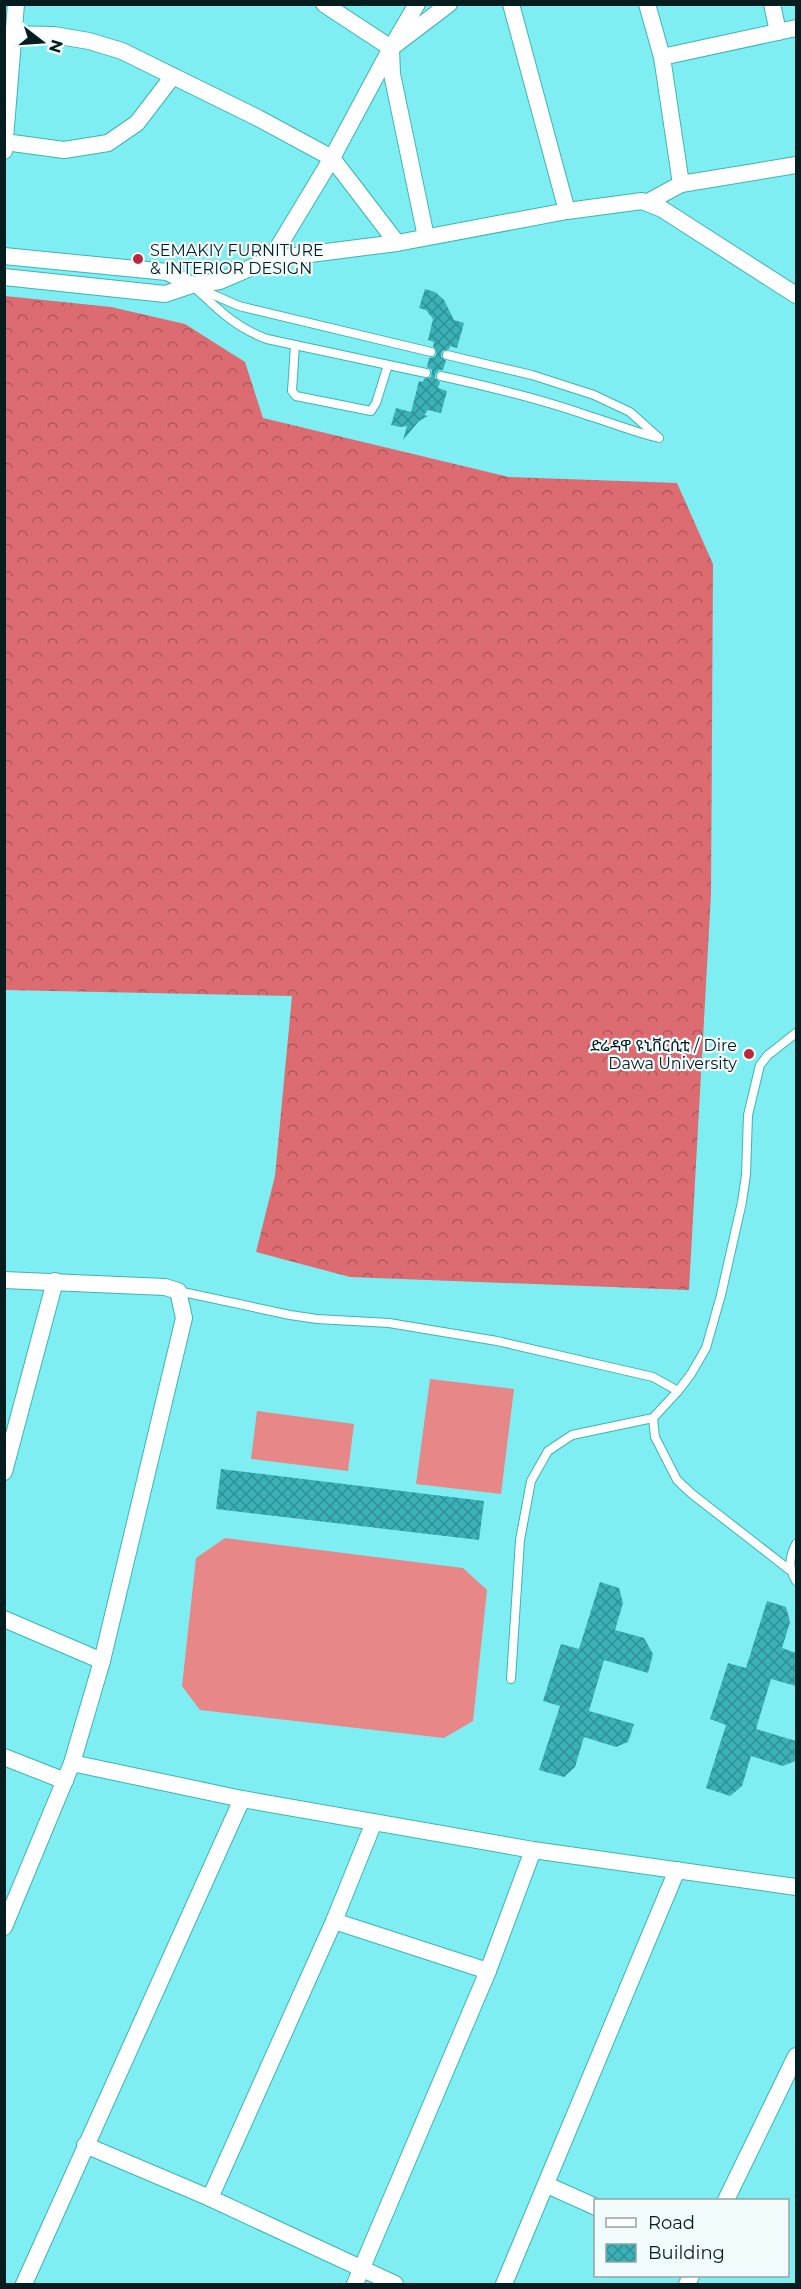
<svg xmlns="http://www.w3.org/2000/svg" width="801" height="2289" viewBox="0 0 801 2289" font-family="Montserrat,'Noto Sans Ethiopic',sans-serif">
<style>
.forest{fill:url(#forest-crowns)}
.pitch{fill:#e78788}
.building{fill:url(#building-cross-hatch)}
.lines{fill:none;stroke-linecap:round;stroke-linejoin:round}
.lane-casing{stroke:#3db3b8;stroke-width:10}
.street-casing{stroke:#3db3b8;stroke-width:18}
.lane{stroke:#fff;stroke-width:8}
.street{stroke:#fff;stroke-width:16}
.poi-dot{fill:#b9283c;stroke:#f3fcfd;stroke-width:2}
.labels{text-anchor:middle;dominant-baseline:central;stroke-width:4.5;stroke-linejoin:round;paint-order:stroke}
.poi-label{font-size:16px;fill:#051d1f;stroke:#f3fcfd;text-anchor:start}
</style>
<defs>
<pattern id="forest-crowns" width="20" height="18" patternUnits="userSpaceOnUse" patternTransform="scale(1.5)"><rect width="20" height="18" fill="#dc6c71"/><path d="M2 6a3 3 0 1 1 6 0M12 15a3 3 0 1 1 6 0" fill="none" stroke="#b0585c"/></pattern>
<pattern id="building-cross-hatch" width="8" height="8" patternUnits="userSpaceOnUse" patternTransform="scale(1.5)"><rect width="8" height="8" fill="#3ab1b7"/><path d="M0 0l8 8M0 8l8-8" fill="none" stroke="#2f8f94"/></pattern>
</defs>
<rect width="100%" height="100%" fill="#7eeef3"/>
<path class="forest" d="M5,296L111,307L185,324L245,362L263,418L509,477L677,483L713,564L711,894L689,1290L350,1277L256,1252L275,1176L292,996L5,990Z"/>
<g class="pitch">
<path d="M430,1379L514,1389L501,1494L416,1484Z"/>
<path d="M257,1411L354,1424L348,1471L251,1459Z"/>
<path d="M225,1538L463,1568L487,1590L473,1721L444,1738L200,1710L182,1686L196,1558Z"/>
</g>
<g class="building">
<path d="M425,289L435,292L444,300L454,320L464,323L457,348L450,346L449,349L442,351L441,357L446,361L443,370H439L435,374V378L440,382L438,388L447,391L441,413L428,410L424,415L428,416L419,421L403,440L407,426L400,427L391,425L396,408L411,412L419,381L423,382L424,379L431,377L432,370L427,367L429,358L435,357L437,353L433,346L434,342L428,340L433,319L426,310L419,308Z"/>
<path d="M221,1469L484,1501L479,1540L216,1509Z"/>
<path d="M600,1582L619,1588L623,1603L615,1630L644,1638L653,1654L648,1673L604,1660L589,1711L634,1724L628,1742L616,1747L584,1737L575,1767L564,1777L539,1770L560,1706L543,1701L561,1644L579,1649Z"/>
<path d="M767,1601L786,1607L790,1622L782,1648L796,1653V1686L771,1679L756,1729L796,1741V1756L795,1761L783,1766L751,1756L742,1786L730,1796L706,1788L726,1725L710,1719L728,1663L746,1668Z"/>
</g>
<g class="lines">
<g class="lane-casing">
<g id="lane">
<path d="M192,285C217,308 234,327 267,339L426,373"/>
<path d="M198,288L239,306L431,352"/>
<path d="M295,345L292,391L296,396L371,411L376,403L388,365"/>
<path d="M447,355L532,375L594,395L630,412L659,438"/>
<path d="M441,376C491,387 542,399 589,416C612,423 632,431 655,437"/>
<path d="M178,1291L290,1315L317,1319L389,1323L497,1341L653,1377L678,1391L653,1418L655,1437L677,1480L692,1494L791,1571"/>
<path d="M678,1391L691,1374L706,1348L721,1295L742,1202L746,1175L748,1115L760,1065L768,1055L796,1033"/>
<path d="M796,1544C789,1558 788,1567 796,1581"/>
<path d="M511,1679L520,1540L531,1481L548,1451L572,1435L653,1418"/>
</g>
</g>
<g class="street-casing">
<g id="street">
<path d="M324,4L391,48"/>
<path d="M511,4L567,211"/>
<path d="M647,4L662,57L681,184"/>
<path d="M772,4L778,32"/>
<path d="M4,34L54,35L89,41L122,51L258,118L332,158L397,243"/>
<path d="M662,57L796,28"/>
<path d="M5,142L64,150L108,143L137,123L173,76"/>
<path d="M4,151L16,4"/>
<path d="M648,202L681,184L796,165"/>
<path d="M426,237L392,74L391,48L449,4"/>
<path d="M4,256L167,272L192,285"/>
<path d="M271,259L332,158L391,48L417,4"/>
<path d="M4,277L165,294L192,285L220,281L271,259L397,243L567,211L642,201L662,209L796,295"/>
<path d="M4,1280L165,1287L178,1291L184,1318L102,1661L72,1763L4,1927"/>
<path d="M4,1472L55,1281"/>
<path d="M4,1619L102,1661"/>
<path d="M4,1757L65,1781"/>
<path d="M72,1763L242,1799L533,1850L796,1887"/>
<path d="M334,1921L488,1971"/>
<path d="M85,2145L210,2198L395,2284"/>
<path d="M547,2185L596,2207"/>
<path d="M210,2198L334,1921L374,1822"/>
<path d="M726,2200L796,2056"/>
<path d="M24,2284L242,1799"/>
<path d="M355,2284L488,1971L533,1850"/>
<path d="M504,2284L677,1870"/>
<path d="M687,2284L691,2276"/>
</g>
</g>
<use href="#lane" class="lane"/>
<use href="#street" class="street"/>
</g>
<g class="poi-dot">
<circle cx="138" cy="259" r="6"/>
<circle cx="749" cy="1054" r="6"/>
</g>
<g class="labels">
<g class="poi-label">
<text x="150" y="250">SEMAKIY FURNITURE<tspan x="150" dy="18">&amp; INTERIOR DESIGN</tspan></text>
<text x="737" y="1045" text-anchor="end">ድሬዳዋ ዩኒቨርሲቲ / Dire<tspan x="737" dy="18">Dawa University</tspan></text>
</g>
</g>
<rect width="801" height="2289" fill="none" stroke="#051d1f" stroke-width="12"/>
<rect x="594" y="2199" width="195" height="78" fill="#f3fcfd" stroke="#94a3a4" stroke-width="1.5"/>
<rect x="606" y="2218" width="30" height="9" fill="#ffffff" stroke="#94a3a4" stroke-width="1.5"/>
<text x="648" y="2229" font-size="18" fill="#051d1f">Road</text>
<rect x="606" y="2244" width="30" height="18" fill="url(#building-cross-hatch)" stroke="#94a3a4" stroke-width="1.5"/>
<text x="648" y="2259" font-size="18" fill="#051d1f">Building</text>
<g transform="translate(42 42) rotate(107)" stroke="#f3fcfd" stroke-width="4.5" paint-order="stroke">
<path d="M0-4.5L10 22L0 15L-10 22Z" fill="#051d1f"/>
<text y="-9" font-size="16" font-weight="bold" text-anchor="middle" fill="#051d1f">N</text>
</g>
</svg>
